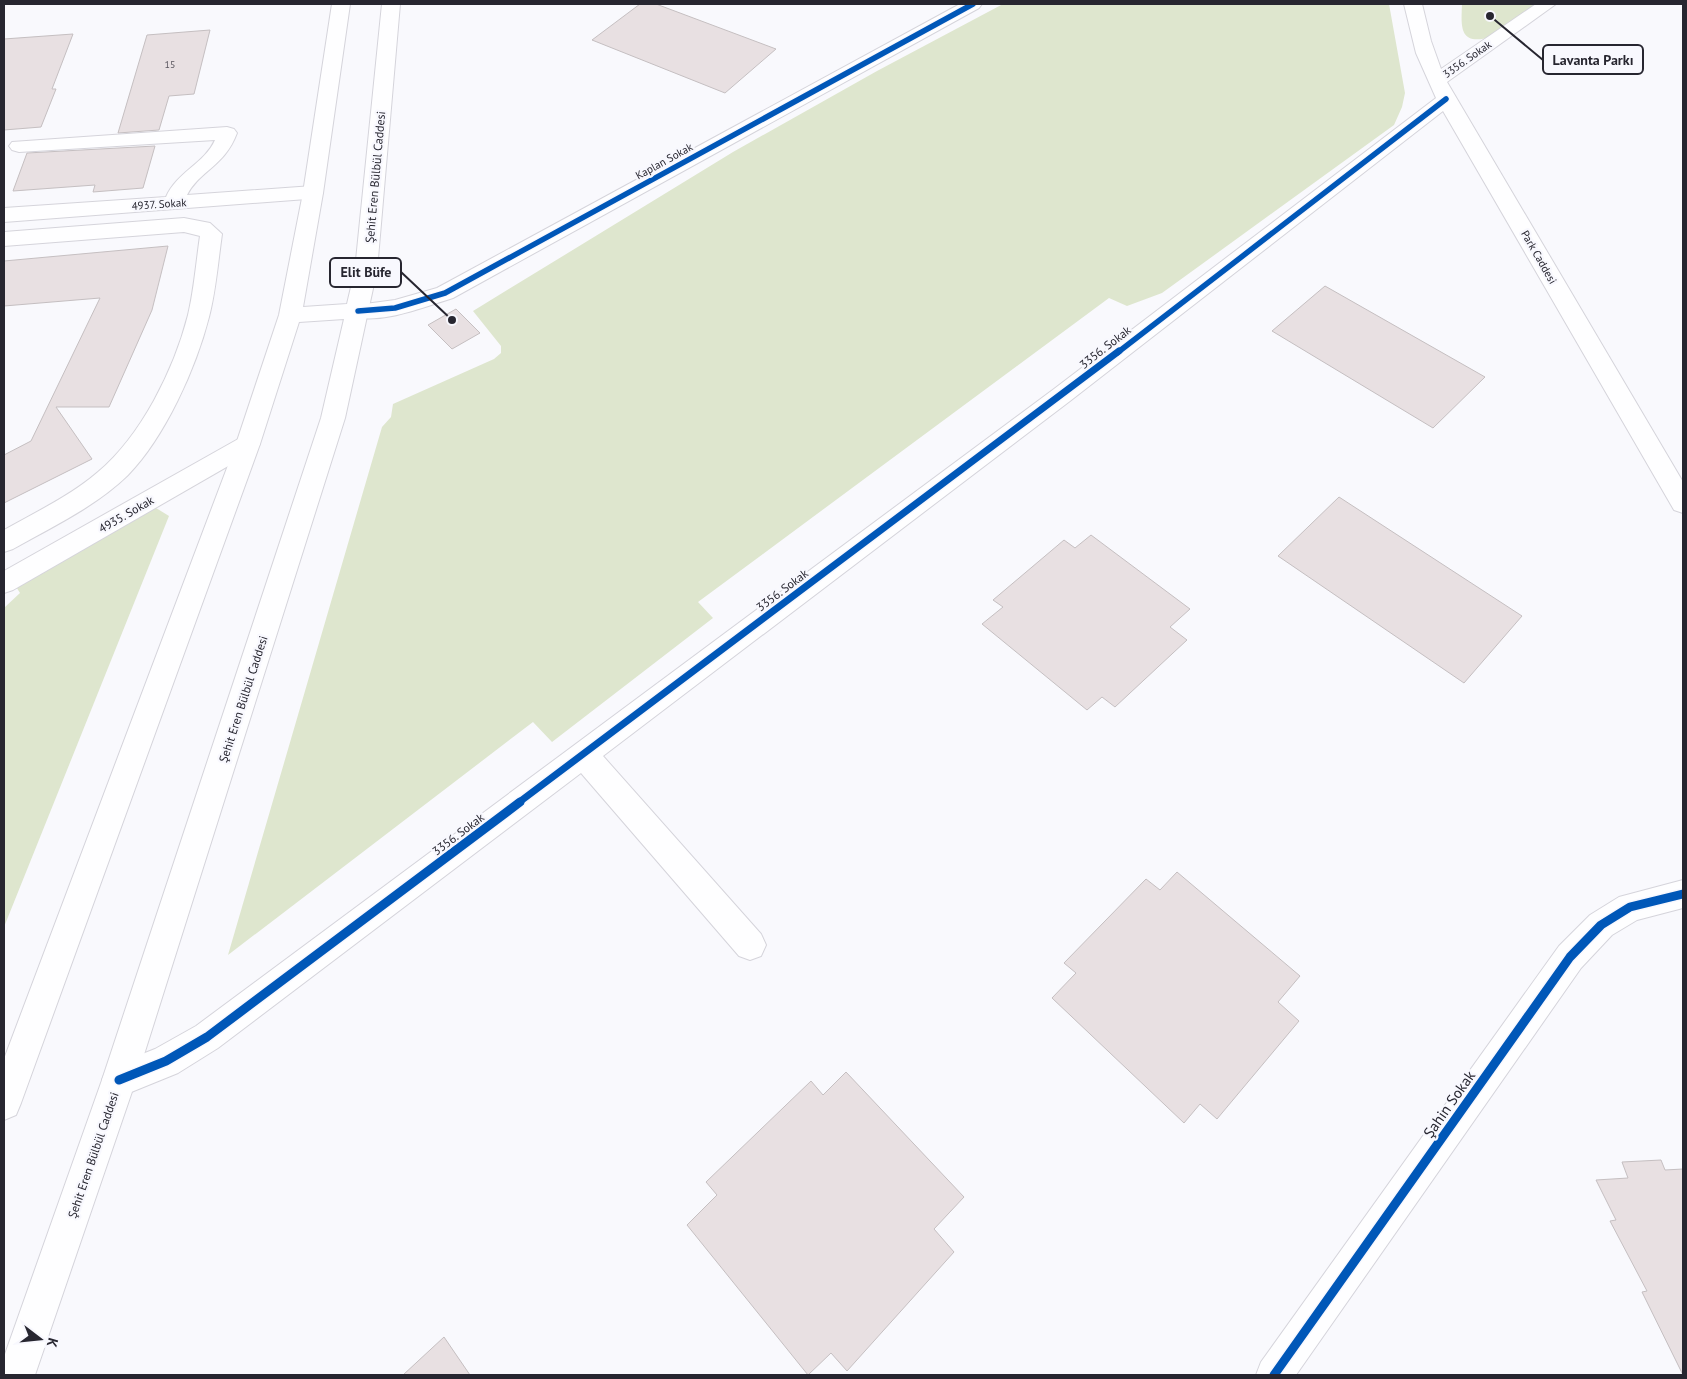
<svg xmlns="http://www.w3.org/2000/svg" width="1687" height="1379" viewBox="0 0 1687 1379" font-family="'PT Sans',sans-serif">
<style>
.green{fill:#dee6ce}
.building{fill:#e8e0e2;stroke:#c5bfc1}
.lines{fill:none;stroke-linecap:round;stroke-linejoin:round}
.minor-casing{stroke:#d5d4db;stroke-width:2}
.major-casing{stroke:#d5d4db;stroke-width:2}
.minor{fill:#fefeff;fill-rule:evenodd}
.major{fill:#fefeff;fill-rule:evenodd}
.cycleway-far2-casing{stroke:#f8f8fe;stroke-width:8}
.cycleway-far1-casing{stroke:#f8f8fe;stroke-width:10}
.cycleway-casing{stroke:#f8f8fe;stroke-width:12}
.cycleway-far2{stroke:#0057b8;stroke-width:5.5}
.cycleway-far1{stroke:#0057b8;stroke-width:7}
.cycleway{stroke:#0057b8;stroke-width:9}
.labels{text-anchor:middle;dominant-baseline:central;stroke-width:4.5;stroke-linejoin:round;paint-order:stroke}
.number-label{font-size:10px;fill:#59565e}
.far-street-label{font-size:11px;fill:#272630;stroke:#f8f8fe}
.street-label{font-size:12px;fill:#272630;stroke:#f8f8fe}
.near-street-label{font-size:15px;fill:#272630;stroke:#f8f8fe}
.leader{fill:none;stroke:#272630;stroke-width:2}
.callout-dot{fill:#272630;stroke:#f8f8fe;stroke-width:2}
.callout{fill:#f8f8fe;stroke:#272630;stroke-width:2}
.callout-label{font-size:14px;text-anchor:middle;font-weight:bold;fill:#272630}
</style>
<rect width="100%" height="100%" fill="#f9f9fd"/>
<g class="green">
<path d="M1003,4H1389L1405,93L1402,107L1394,125L1162,293L1127,306L1109,298L698,602L713,618L552,742L533,722L228,955L382,427L391,417L393,404L494,359L501,353V346L473,311L733,152L877,71Z"/>
<path d="M1462,4H1537L1491,37C1459,46 1461,27 1462,4Z"/>
<path d="M156,508L169,516L4,927V608L20,593L15,585Z"/>
</g>
<g class="building">
<path d="M640,4H656L776,49L725,93L592,40Z"/>
<path d="M210,30L194,94L169,96L159,130L118,133L147,35Z"/>
<path d="M73,34L52,89H56L41,127L4,130V39Z"/>
<path d="M155,146L143,188L93,192L95,185L13,191L27,153Z"/>
<path d="M168,246L152,310L109,407H56L92,459L4,503V455L31,441L100,298L4,306V261Z"/>
<path d="M1325,286L1485,377L1433,428L1272,331Z"/>
<path d="M456,309L480,333L452,349L428,325Z"/>
<path d="M1339,497L1522,616L1464,683L1278,556Z"/>
<path d="M1091,535L1190,609L1170,627L1187,640L1115,707L1102,697L1087,710L982,624L1003,607L993,600L1064,540L1075,548Z"/>
<path d="M1177,872L1300,976L1278,1002L1299,1021L1217,1119L1200,1104L1184,1123L1052,998L1076,973L1064,963L1146,879L1160,890Z"/>
<path d="M846,1072L964,1197L934,1229L954,1252L847,1371L831,1353L808,1375L687,1225L717,1195L706,1182L811,1081L823,1095Z"/>
<path d="M1661,1160L1665,1170L1683,1169V1375L1642,1292L1647,1291L1610,1221L1616,1220L1596,1180L1628,1178L1622,1162Z"/>
<path d="M444,1337L470,1375H403Z"/>
</g>
<g class="lines">
<g class="minor-casing">
<g id="minor">
<path d="M960,4H982L979,8L453,298C423,307 381,325 350,316L347,311L350,306L395,300L437,288Z"/>
<path d="M1404,4H1422L1431,41L1441,69L1536,4H1556L1447,82L1683,482V513L1674,510L1443,111L1070,401L603,756L761,934L766,945L761,956L750,960L739,956L581,773L218,1048L178,1073L119,1097L107,1092L102,1080L107,1068L155,1049L196,1026L1054,389L1436,98L1416,53Z"/>
<path d="M227,127L234,129L237,133C225,166 199,171 187,195L313,186L320,188L323,193L320,198L4,222V208L166,197C177,172 205,163 215,140L19,152L12,150L9,146L12,142Z"/>
<path d="M184,218L210,223L222,234C218,262 216,290 209,317C196,368 165,437 128,475C95,507 52,527 13,549L4,552V530C36,512 70,496 98,472C141,436 174,370 188,315C194,290 196,263 200,236L184,232L4,246V232Z"/>
<path d="M248,435L256,438L260,444L256,450L13,590L4,593V571L240,438Z"/>
<path d="M1683,880V908L1637,920L1612,935L1581,968L1296,1375H1256L1261,1362L1559,946L1590,915L1619,897Z"/>
</g>
</g>
<g class="major-casing">
<path id="major" d="M332,4H350L323,193L303,307L347,304L355,270L382,4H400L377,270L345,418L136,1080L35,1375H4V1357L102,1080L321,418L344,319L299,322L260,444L21,1103L16,1115L4,1120V1059L236,444L279,315L303,193Z"/>
</g>
<use href="#minor" class="minor"/>
<use href="#major" class="major"/>
<g class="cycleway-far2-casing">
<g id="cycleway-far2">
<path d="M358,311L395,308L445,293L973,4"/>
<path d="M1117,353L1446,99"/>
</g>
</g>
<g class="cycleway-far1-casing">
<path id="cycleway-far1" d="M518,803L1119,351"/>
</g>
<g class="cycleway-casing">
<g id="cycleway">
<path d="M119,1080L166,1061L207,1037L520,802"/>
<path d="M1274,1375L1570,957L1601,925L1630,907L1683,894"/>
</g>
</g>
<use href="#cycleway-far2" class="cycleway-far2"/>
<use href="#cycleway-far1" class="cycleway-far1"/>
<use href="#cycleway" class="cycleway"/>
</g>
<g class="labels">
<g class="number-label">
<text x="170" y="64">15</text>
</g>
<g class="far-street-label">
<text transform="translate(1467 59) rotate(-35)">3356. Sokak</text>
<text transform="translate(664 161) rotate(-29)">Kaplan Sokak</text>
<text transform="translate(159 204) rotate(-4)">4937. Sokak</text>
<text transform="translate(1539 257) rotate(60)">Park Caddesi</text>
</g>
<g class="street-label">
<text transform="translate(375 177) rotate(-85)">Şehit Eren Bülbül Caddesi</text>
<text transform="translate(1105 347) rotate(-38)">3356. Sokak</text>
<text transform="translate(126 514) rotate(-30)">4935. Sokak</text>
<text transform="translate(782 590) rotate(-37)">3356. Sokak</text>
<text transform="translate(243 699) rotate(-72)">Şehit Eren Bülbül Caddesi</text>
<text transform="translate(458 834) rotate(-37)">3356. Sokak</text>
<text transform="translate(93 1155) rotate(-71)">Şehit Eren Bülbül Caddesi</text>
</g>
<g class="near-street-label">
<text transform="translate(1449 1104) rotate(-55)">Şahin Sokak</text>
</g>
</g>
<path class="leader" d="M1490 16L1543 60M452 320L401 272"/>
<g class="callout-dot">
<circle cx="1490" cy="16" r="5"/>
<circle cx="452" cy="320" r="5"/>
</g>
<g class="callout">
<rect x="1543" y="45" width="100" height="29" rx="5"/>
<rect x="330" y="258" width="71" height="29" rx="5"/>
</g>
<g class="callout-label">
<text x="1593" y="65">Lavanta Parkı</text>
<text x="366" y="277">Elit Büfe</text>
</g>
<rect width="1687" height="1379" fill="none" stroke="#272630" stroke-width="10"/>
<g transform="translate(40 1339) rotate(106)" stroke="#f8f8fe" stroke-width="4" paint-order="stroke">
<path d="M0-4L9 19L0 12L-9 19Z" fill="#272630"/>
<text y="-8" font-size="14" font-weight="bold" text-anchor="middle" fill="#272630">K</text>
</g>
</svg>
